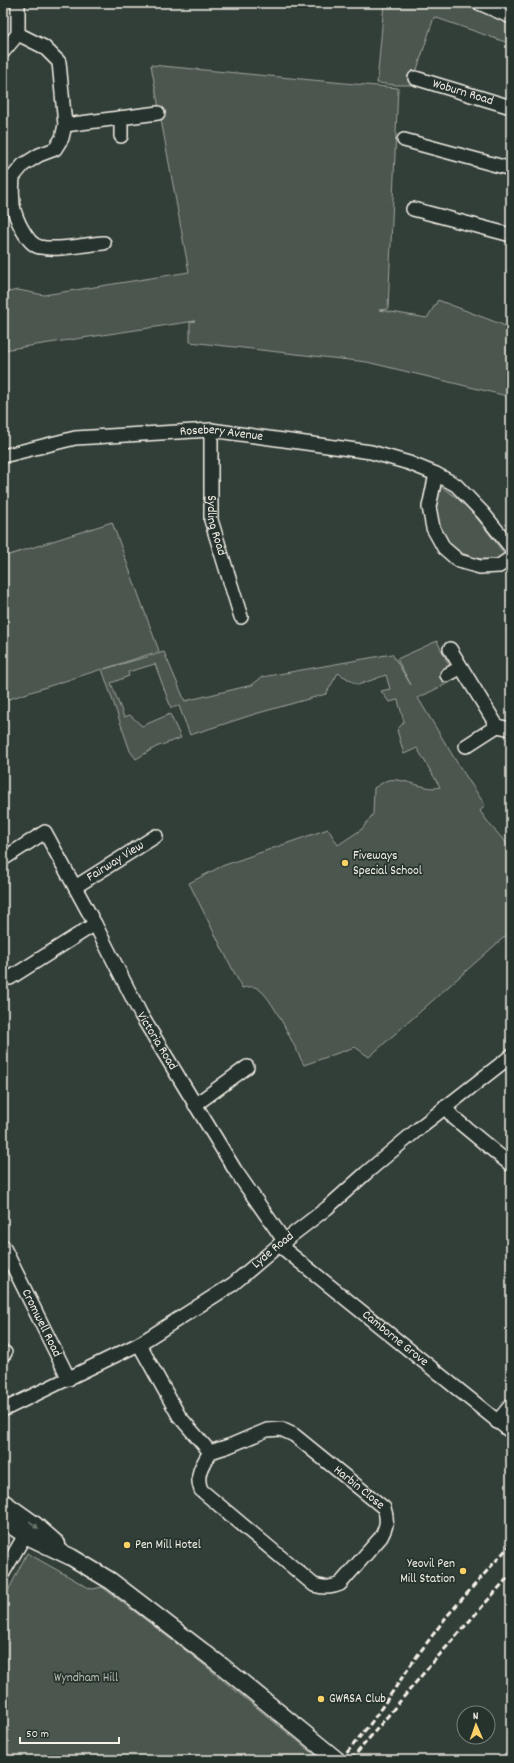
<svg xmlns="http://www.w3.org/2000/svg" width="514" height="1763" viewBox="0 0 514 1763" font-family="Dekko,sans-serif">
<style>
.green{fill:#4c564f;stroke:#a0a49c}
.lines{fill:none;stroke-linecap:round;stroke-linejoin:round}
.minor-casing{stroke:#f4f1e8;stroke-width:16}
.major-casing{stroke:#f4f1e8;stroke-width:19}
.minor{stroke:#26332d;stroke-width:13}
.major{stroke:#26332d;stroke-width:16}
.rail{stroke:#f4f1e8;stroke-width:3;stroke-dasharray:6 3;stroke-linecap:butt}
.oneway{fill:#6e766e}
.poi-dot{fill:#ffd166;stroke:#26332d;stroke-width:1.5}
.labels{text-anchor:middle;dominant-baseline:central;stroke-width:3.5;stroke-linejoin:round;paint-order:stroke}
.street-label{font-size:13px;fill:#f4f1e8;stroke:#26332d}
.poi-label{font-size:13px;fill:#f4f1e8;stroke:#26332d;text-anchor:start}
.park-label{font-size:13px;fill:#b9bbb2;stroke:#26332d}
</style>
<rect width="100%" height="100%" fill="#323e38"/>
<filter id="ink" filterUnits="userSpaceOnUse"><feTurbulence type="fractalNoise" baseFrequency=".025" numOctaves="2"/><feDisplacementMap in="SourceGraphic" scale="8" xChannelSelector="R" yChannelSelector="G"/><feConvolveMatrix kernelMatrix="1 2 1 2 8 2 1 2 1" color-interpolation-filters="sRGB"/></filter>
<g filter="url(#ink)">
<g class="green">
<path d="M384,3H465L511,23V44L434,17L412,85H396L377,83Z"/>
<path d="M151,65L398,88L388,309L379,310L427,318L438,300L511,328V397L367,362L190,342V322L195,321L3,350V293L18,290L44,295L189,272Z"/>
<path d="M439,486C468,501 484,528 503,552L504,558C471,565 439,547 435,511C434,503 438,494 439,486Z"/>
<path d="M112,522L159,651L104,669L164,652L185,701L252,685L262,677L392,654L411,685L397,659L437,641L456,679L418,698L456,761L485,805L480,811L491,826L511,848V931L369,1057L355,1047L304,1065C294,1047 275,1002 260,990C255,985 248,987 242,988L189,883L222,866L328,829L338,845L362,829L373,814L374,788C378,786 384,781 388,780C403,777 429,792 440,787L417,748L404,754L397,730L404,722L398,700L389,702L381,691L390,689L386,675L358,685L338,673L326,694L255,714L190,735L179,706L171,708L155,664L128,672L129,676L111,683L124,717L130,715L142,726L170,714L181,738L156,747L136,759L130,751L102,669L3,701V557Z"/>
<path d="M27,1553L89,1588L93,1589L102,1587L193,1656L321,1760H3V1601Z"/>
</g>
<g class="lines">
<g class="minor-casing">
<g id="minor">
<path d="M479,3L511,17"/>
<path d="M18,34L44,47L59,62L65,125L62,138L55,149L39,155L23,165L13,177C12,186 12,195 13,205C15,217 27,245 40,247C59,251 85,244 104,243"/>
<path d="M3,52L18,34V3"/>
<path id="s1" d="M415,78L511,107"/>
<path d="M121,118V136"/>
<path d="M65,125L158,113"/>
<path d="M404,140L511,169"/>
<path d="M413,209L511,235"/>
<path id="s2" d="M211,430V520L241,617"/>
<path id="s3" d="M3,456L75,438L211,430L371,452L409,463L436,474L456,485L483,513L511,548"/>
<path d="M436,474L429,507L433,528L444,548L459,561L480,567L499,566L511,558"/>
<path d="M450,649L497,726L511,729"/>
<path d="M447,675L460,668"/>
<path d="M466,746L497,726"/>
<path id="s4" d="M3,859L45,832L95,924L141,1015L235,1170L285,1242"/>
<path id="s5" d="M75,887L156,836"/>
<path d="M10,978L95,924"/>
<path d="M195,1105L247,1067"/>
<path d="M445,1107L454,1118L511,1165"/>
<path id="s6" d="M279,1245L511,1432"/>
<path id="s7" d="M3,1246L69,1379"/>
<path id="s8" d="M139,1344L179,1416L210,1452L229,1446L267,1430L281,1429L294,1435L384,1508C388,1520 387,1526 381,1537L340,1584C331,1588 324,1588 314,1585L201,1490C195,1475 202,1465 210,1452"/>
<path d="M3,1353H5"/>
<path id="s9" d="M3,1410L139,1344L233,1284L279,1245L327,1208L366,1173L424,1124L511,1056"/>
<path d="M497,1422L511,1405"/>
<path d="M3,1573L25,1535"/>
</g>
</g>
<g class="major-casing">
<g id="major">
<path d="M3,1502L34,1524L57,1544"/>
<path d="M3,1520L25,1535L71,1557L111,1581L222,1666L337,1760"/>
</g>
</g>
<use href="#minor" class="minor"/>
<use href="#major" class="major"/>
<g class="rail">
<path d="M341,1760L371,1723L417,1656L447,1616L511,1544"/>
<path d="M351,1760L427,1669L511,1574"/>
</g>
</g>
<defs><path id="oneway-solid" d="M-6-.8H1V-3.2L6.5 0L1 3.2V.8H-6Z"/></defs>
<use class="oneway" href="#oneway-solid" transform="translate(34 1525) rotate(39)"/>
</g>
<g class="poi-dot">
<circle cx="345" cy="863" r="4"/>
<circle cx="127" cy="1545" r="4"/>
<circle cx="463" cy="1571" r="4"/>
<circle cx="321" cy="1699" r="4"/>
</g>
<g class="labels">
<g class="street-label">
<text stroke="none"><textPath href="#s1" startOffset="50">Woburn Road</textPath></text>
<text stroke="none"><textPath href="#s3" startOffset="221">Rosebery Avenue</textPath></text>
<text stroke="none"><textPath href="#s2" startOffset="96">Sydling Road</textPath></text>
<text stroke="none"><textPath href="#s5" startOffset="48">Fairway View</textPath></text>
<text stroke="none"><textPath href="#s4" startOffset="287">Victoria Road</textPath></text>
<text stroke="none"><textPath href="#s9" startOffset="315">Lyde Road</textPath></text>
<text stroke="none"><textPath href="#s7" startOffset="86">Cromwell Road</textPath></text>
<text stroke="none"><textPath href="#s6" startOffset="149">Camborne Grove</textPath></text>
<text stroke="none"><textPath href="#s8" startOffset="303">Harbin Close</textPath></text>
</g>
<g class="poi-label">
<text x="353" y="856">Fiveways<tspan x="353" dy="15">Special School</tspan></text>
<text x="135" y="1545">Pen Mill Hotel</text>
<text x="455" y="1564" text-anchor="end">Yeovil Pen<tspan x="455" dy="15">Mill Station</tspan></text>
<text x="329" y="1699">GWRSA Club</text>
</g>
<g class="park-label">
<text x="86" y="1678">Wyndham Hill</text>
</g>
</g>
<rect width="514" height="1763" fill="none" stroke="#26332d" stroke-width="16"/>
<rect x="8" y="8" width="498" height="1747" fill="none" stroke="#f4f1e8" stroke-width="1.5" filter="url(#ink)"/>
<g transform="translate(476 1725) rotate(358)"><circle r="19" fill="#26332d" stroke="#787f78"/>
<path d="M0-3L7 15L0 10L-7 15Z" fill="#ffd166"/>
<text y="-6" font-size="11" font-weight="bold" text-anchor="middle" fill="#f4f1e8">N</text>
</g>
<path d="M20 1737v6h99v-6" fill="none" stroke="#f4f1e8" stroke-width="2"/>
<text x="26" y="1737" font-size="12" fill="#f4f1e8" stroke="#26332d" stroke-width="3" paint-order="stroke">50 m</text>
</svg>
